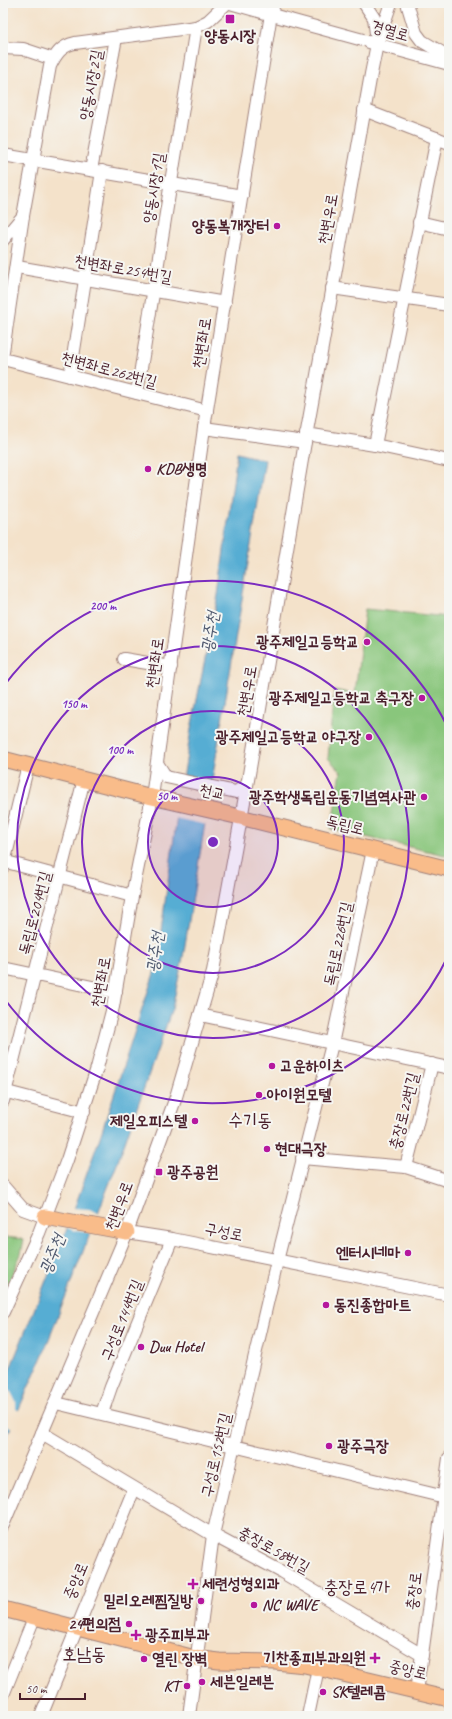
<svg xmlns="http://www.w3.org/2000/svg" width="452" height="1719" viewBox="0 0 452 1719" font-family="Caveat,'Poor Story',sans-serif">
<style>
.green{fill:#89c67c;stroke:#6a7254}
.water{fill:#57add3;stroke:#50667f}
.pier{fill:#f4e2ca}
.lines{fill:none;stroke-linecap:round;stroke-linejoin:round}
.minor-casing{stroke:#9f807a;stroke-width:14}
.major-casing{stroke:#9f807a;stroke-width:17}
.minor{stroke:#fff;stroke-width:12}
.major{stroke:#f9bc8a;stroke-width:15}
.minor-bridge-casing{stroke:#9f807a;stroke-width:14;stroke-linecap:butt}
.minor-bridge{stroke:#fff;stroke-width:12}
.ring{fill:none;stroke:#7b2cbf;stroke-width:2}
.poi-dot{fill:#b5179e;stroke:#f6f6f2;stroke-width:1.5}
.labels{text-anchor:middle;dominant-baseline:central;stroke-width:4;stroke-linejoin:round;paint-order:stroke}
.street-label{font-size:16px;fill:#4a1f2b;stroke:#f6f6f2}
.poi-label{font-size:16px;font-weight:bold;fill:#4a1f2b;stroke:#f6f6f2;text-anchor:start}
.water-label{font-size:17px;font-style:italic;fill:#4f586e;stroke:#f6f6f2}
.quarter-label{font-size:18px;fill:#4a1f2b;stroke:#f6f6f2}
.centre{fill:#7b2cbf;stroke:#f6f6f2;stroke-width:2}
.ring-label{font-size:12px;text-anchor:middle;font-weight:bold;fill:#7b2cbf;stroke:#f6f6f2;stroke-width:4;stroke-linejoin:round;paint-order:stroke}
</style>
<rect width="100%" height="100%" fill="#f6f6f2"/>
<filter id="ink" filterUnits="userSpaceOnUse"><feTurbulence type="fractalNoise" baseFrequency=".025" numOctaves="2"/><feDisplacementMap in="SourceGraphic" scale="8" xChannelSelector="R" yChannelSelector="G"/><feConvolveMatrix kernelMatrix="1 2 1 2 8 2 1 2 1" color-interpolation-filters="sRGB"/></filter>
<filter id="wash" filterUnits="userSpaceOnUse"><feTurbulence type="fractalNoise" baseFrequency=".012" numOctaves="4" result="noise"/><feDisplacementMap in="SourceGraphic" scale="16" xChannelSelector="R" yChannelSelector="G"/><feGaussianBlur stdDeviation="0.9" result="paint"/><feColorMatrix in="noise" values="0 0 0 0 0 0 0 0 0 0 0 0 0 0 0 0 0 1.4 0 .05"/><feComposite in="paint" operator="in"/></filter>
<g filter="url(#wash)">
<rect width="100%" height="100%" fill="#f4e2ca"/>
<g class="green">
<path d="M365,609L449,617V856L331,829L341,772L328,758L334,690L355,694Z"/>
<path d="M3,1237L24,1239L21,1254L3,1295Z"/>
</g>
<path class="water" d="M237,453L265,460L183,957L172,1009L117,1164L44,1352L3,1445V1386L65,1234L99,1140L156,967L176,823L191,729L218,595Z"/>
<g class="pier">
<path d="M181,779L213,785L207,825L175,818Z"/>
<path d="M73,1208L89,1209L100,1213L92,1233L75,1231L65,1227Z"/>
<path d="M3,1386L11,1392L16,1402V1409L20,1411L12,1428L7,1425L3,1427Z"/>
</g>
</g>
<g filter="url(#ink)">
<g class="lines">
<g class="minor-casing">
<g id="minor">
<path d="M230,3L290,20"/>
<path d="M364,3L374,18L377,41"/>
<path d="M407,3L416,33L422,41L449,57"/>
<path d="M369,42L449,64"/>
<path d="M3,48L23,49L53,59"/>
<path d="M364,110L449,143"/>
<path d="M3,155L242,196"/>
<path d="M91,170L116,38"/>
<path d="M419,222L449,229"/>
<path d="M3,240L23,216"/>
<path d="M17,267L225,303"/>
<path d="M332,288L449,305"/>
<path d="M3,351L23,216L50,66C56,54 61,46 75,43L196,27L208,21L227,3"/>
<path d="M3,359L207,411"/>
<path d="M70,376L102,171"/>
<path d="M137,393L196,27"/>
<path d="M204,428L305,442"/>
<path d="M306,434L375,445L449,461"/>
<path d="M375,445L437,138"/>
<path d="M124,659L171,667"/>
<path d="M157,763L166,777L236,792L246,786"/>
<path d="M3,861L132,896"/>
<path d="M3,867L28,765"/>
<path d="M3,968L116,992"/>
<path d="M200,1015L449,1068"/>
<path d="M3,1091L84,1112"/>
<path d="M3,1101L84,779"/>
<path d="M302,1158L406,1167L449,1181"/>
<path d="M406,1167L432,1064"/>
<path d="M3,1186L23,1209L45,1217"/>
<path d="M127,1232L172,1239L449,1295"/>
<path d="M3,1312L39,1233L67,1160L97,1068L113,1007L132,896L152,797L204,428L271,14L274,3"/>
<path d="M56,1403L449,1498"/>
<path d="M102,1413L111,1387L172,1239"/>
<path d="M42,1433L213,1535L282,1572L422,1655"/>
<path d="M3,1525L127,1232L176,1097L213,971L248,780L305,442L371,74L377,44L391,3"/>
<path d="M416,1690L422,1655L449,1458"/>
<path d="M3,1695L34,1618"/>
<path d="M41,1716L134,1489"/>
<path d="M189,1716L213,1535L277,1261L332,1044L373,850"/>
<path d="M308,1716L318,1668"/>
</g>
</g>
<g class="major-casing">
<g id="major">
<path d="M3,759L152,797L240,817L449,869"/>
<path d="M45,1217L127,1232"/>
<path d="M3,1609L195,1658L219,1661L275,1662L305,1665L449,1699"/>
</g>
</g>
<use href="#minor" class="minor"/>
<use href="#major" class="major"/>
<g class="minor-bridge-casing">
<path id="minor-bridge" d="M290,20L363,40"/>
</g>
<use href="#minor-bridge" class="minor-bridge"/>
</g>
</g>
<circle cx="213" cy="842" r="65" fill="#7b2cbf" fill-opacity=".12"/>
<g class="ring">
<circle cx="213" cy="842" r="65"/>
<circle cx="213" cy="842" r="131"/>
<circle cx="213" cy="842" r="196"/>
<path d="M449 954A261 261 0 0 1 3 997M3 687A261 261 0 0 1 449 730"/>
</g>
<g class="poi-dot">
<rect x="225" y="14" width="10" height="10" rx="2"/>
<circle cx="277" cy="226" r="4"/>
<circle cx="148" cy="469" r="4"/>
<circle cx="367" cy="642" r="4"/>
<circle cx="422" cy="698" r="4"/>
<circle cx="369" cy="737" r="4"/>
<circle cx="424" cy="797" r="4"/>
<circle cx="272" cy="1066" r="4"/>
<circle cx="259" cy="1095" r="4"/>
<circle cx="195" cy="1121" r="4"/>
<circle cx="267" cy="1149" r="4"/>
<rect x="155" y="1168" width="8" height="8" rx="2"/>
<circle cx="408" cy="1253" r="4"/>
<circle cx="326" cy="1305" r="4"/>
<circle cx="141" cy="1347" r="4"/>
<circle cx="329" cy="1446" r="4"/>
<path d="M191 1578h4v4h4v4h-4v4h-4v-4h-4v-4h4z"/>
<circle cx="201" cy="1601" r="4"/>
<circle cx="254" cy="1605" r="4"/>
<circle cx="129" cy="1624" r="4"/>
<path d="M134 1629h4v4h4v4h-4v4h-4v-4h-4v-4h4z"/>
<path d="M373 1652h4v4h4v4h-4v4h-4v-4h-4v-4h4z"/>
<circle cx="144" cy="1659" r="4"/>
<circle cx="202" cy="1682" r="4"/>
<circle cx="187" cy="1686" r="4"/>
<circle cx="323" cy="1692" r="4"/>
</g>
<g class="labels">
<g class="street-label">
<text transform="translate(390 31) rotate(16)">경열로</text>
<text transform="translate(91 85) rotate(-80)">양동시장2길</text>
<text transform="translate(154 188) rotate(-81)">양동시장1길</text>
<text transform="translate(328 219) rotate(-80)">천변우로</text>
<text transform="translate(123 269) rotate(10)">천변좌로254번길</text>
<text transform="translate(202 343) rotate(-81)">천변좌로</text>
<text transform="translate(109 370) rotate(15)">천변좌로262번길</text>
<text transform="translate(155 663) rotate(-82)">천변좌로</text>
<text transform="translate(247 691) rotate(-80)">천변우로</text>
<text transform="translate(212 792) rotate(13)">천교</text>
<text transform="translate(345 825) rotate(14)">독립로</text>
<text transform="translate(35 913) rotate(-75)">독립로204번길</text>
<text transform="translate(338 944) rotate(-78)">독립로226번길</text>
<text transform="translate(101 982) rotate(-80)">천변좌로</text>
<text transform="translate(404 1111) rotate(-76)">충장로22번길</text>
<text transform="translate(119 1206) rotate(-69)">천변우로</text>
<text transform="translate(224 1232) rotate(11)">구성로</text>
<text transform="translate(122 1320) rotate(-68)">구성로144번길</text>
<text transform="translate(216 1455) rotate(-77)">구성로152번길</text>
<text transform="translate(274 1550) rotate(29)">충장로58번길</text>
<text transform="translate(76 1581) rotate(-67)">중앙로</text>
<text transform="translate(414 1591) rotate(-83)">충장로</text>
<text transform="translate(408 1670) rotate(13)">중앙로</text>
</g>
<g class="poi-label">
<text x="230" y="36" text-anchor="middle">양동시장</text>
<text x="269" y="226" text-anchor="end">양동복개장터</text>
<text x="156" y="469">KDB생명</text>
<text x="359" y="642" text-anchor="end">광주제일고등학교</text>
<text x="414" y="698" text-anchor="end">광주제일고등학교 축구장</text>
<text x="361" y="737" text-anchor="end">광주제일고등학교 야구장</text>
<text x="416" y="797" text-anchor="end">광주학생독립운동기념역사관</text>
<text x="280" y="1066">고운하이츠</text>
<text x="267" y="1095">아이원모텔</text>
<text x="187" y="1121" text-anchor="end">제일오피스텔</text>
<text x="275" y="1149">현대극장</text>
<text x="167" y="1172">광주공원</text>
<text x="400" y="1253" text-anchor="end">엔터시네마</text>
<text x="334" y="1305">동진종합마트</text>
<text x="149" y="1347">Duu Hotel</text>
<text x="337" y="1446">광주극장</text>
<text x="202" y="1584">세련성형외과</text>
<text x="193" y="1601" text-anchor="end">밀리오레찜질방</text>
<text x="262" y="1605">NC WAVE</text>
<text x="121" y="1624" text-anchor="end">24편의점</text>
<text x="145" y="1635">광주피부과</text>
<text x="366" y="1658" text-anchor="end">기찬종피부과의원</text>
<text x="152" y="1659">열린 장벽</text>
<text x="210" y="1682">세븐일레븐</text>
<text x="179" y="1686" text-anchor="end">KT</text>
<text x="331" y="1692">SK텔레콤</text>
</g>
<g class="water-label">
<text transform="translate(210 632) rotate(-81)">광주천</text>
<text transform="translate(155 952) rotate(-82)">광주천</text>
<text transform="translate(52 1254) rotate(-68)">광주천</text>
</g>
<g class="quarter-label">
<text x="250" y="1120">수기동</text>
<text x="357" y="1587">충장로4가</text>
<text x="84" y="1654">호남동</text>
</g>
</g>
<circle cx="213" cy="842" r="6" class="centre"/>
<g class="ring-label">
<text x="103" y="610">200 m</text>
<text x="74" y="708">150 m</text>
<text x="120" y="754">100 m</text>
<text x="167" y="800">50 m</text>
</g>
<rect width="452" height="1719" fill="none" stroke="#f6f6f2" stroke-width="16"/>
<path d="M20 1693v6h65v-6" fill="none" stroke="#4a1f2b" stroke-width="2"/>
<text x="26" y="1693" font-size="12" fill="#4a1f2b" stroke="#f6f6f2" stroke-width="3" paint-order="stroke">50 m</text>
</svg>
